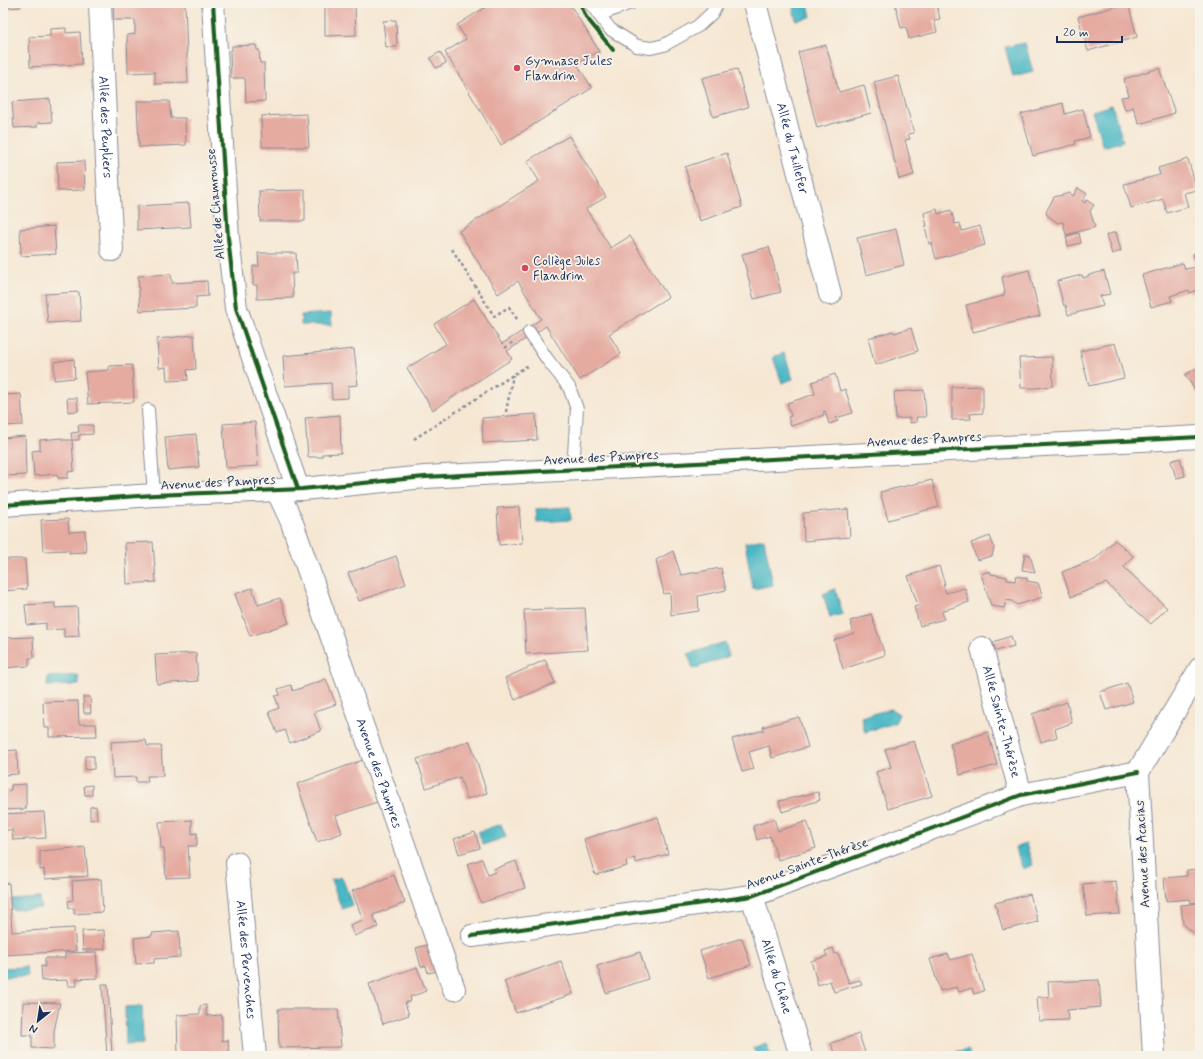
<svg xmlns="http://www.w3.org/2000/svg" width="1203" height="1059" viewBox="0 0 1203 1059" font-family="Mynerve,sans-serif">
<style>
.water{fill:#4ab8c4;stroke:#327491}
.building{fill:#e5aba1}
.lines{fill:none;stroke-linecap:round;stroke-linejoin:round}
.lane-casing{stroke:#888b98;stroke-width:14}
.street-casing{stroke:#888b98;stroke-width:24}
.path{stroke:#888b98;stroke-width:2.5;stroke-dasharray:3 3;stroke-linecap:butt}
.lane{stroke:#fff;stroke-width:12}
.street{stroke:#fff;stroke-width:22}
.cycleway-casing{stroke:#f7f3e8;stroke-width:6}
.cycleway{stroke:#1b5e20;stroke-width:4}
.poi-dot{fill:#d1495b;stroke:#f7f3e8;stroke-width:1.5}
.labels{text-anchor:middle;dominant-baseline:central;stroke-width:3.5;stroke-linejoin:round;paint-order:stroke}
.poi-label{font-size:13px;fill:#1b2f5e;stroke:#f7f3e8;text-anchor:start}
.street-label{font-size:13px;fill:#1b2f5e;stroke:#f7f3e8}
</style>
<rect width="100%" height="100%" fill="#f7f3e8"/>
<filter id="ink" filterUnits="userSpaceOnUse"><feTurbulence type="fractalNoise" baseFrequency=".025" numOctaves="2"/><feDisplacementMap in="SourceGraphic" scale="8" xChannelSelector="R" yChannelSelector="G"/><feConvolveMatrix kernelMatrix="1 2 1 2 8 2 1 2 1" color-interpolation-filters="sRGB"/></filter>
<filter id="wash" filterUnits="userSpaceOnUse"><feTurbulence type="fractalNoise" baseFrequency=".012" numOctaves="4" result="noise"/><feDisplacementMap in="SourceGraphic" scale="16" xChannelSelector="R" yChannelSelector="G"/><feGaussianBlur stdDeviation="0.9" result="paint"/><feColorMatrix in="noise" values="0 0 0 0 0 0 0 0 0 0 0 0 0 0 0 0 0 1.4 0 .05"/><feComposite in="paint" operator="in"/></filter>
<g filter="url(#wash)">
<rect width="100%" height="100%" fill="#f6e7d3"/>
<g class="water">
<path d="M792,3H808L811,17L796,20Z"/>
<path d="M1025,43L1033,72L1013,77L1005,47Z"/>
<path d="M1112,105L1123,141L1103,147L1092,111Z"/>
<path d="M331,313L332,325H301V315Z"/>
<path d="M784,353L793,379L782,383L773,357Z"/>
<path d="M570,507L571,520L537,522L536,509Z"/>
<path d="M764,539L773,585L753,589L745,543Z"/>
<path d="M835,589L843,614L830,617L823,594Z"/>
<path d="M725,642L729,656L693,669L688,654Z"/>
<path d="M78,675L79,685L47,686L48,677Z"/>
<path d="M891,709L899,714L895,723L865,732L861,717Z"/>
<path d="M501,824L506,837L483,845L478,832Z"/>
<path d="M1026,844L1033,865L1023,869L1015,848Z"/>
<path d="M342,877L352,905L342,909L331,880Z"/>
<path d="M40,898L41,908L13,910L12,900Z"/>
<path d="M27,967L28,976L3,977V968Z"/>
<path d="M142,1006L143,1044L126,1045L125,1007Z"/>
<path d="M766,1043L771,1056H757L753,1048Z"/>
<path d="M968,1049L970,1056H956L955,1052Z"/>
</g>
<g id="blocks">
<g class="building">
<path d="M3,3H21V7L7,8L8,12H3Z"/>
<path d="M113,3H185L188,83L155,84V72L128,73L127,35L135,34V20H114Z"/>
<path d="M325,3H355L356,35L325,36Z"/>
<path d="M492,3H569L599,51L577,64L592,88L501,145L445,52L466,39L457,25Z"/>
<path d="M895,3H936L940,19L934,20L937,32L909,39L906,27L901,28Z"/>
<path d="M1128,3L1137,37L1088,51L1078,17Z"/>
<path d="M396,20L397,47H386L383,21Z"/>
<path d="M66,28V33L80,32L82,64L30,67L29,37L50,36V29Z"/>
<path d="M256,45L257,50H259L260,63H264L265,101L246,102L245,78H231L230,51L232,50V46Z"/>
<path d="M826,45L839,92L864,85L871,113L817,128L798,52Z"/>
<path d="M440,52L446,63L436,68L430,58Z"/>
<path d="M1159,68L1175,113L1139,124L1133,107L1125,110L1121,97L1129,96L1124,79Z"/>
<path d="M737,69L748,107L713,117L702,78Z"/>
<path d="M898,76L914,133L908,134L910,139L905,140L914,175L899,179L874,82Z"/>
<path d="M50,99L52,122L37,123V127L14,128L12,102Z"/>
<path d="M137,101H169L171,118H185L186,145L139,147Z"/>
<path d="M1063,103L1065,114L1083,109L1090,137L1075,141L1076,144L1033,156L1021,114Z"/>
<path d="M307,114L309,147H262L261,116Z"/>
<path d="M569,136L606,197L586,209L607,242L611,248L630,236L668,297L609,334L621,354L580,380L546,326L507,351L512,359L433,410L407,368L446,344L434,324L474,299L502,344L541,319L518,281L498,294L459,231L539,181L527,161Z"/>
<path d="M727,153L742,207L700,221L685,167Z"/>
<path d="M1188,159L1197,190L1184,193L1188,207L1167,213L1163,199L1131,208L1124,184L1160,175L1158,168Z"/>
<path d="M84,161L85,190L58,191L57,162Z"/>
<path d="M1078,188L1087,194L1082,201L1085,203L1086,200L1094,205L1090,211L1095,227L1066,235L1063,222L1058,223L1047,215L1046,212L1054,197L1070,193L1073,196Z"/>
<path d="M305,190V221H260L259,191Z"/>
<path d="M189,203L191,227L137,230V206Z"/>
<path d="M937,209L938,214L951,210L955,224L960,223L962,231L980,226L985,245L936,259L932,243L929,244L925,226H927L924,213Z"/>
<path d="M54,226L56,254L21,256L20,229Z"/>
<path d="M896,229L904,265L866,275L857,238Z"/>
<path d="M3,230H5L6,248H3Z"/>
<path d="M1116,232L1121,251L1112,254L1106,235Z"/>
<path d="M1079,233L1081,243L1068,246L1066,236Z"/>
<path d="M769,247L781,292L754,299L742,254Z"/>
<path d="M1200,252V289L1190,293L1189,290L1170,296L1172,301L1151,307L1142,275L1183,263L1185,269L1196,267L1193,254Z"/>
<path d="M258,253H296L297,273H292L293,298L257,299V285H253V266H259Z"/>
<path d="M1029,270L1040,316L973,332L966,305L1003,296L1005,292L1002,277Z"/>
<path d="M1104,271L1110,294L1100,296L1103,306L1068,315L1066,305L1064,306L1057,281L1082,275L1083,278L1088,276L1089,275Z"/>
<path d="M171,274L172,283L207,281L208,296L196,297V308L140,311L138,276Z"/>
<path d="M79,292L81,321L48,323L45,294Z"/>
<path d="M911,328L918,351L875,365L868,338L893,331L894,333Z"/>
<path d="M194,335L196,369L187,370L188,380L167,381L166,367L159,368L157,339Z"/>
<path d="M1115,343L1124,378L1089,386L1080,351Z"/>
<path d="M354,349L358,385L348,386V398L332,399L331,383L285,386L283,356Z"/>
<path d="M1052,357L1053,386L1036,388H1021L1019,358Z"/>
<path d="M74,359L75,378L54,380V362Z"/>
<path d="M132,365L134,402L88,404L85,372L109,370V366Z"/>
<path d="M1200,366V397L1185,375Z"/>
<path d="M835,374L840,391L845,389L853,413L836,418L838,421L829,424L825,411L823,412L824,415L791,426L788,417L791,416L787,403L815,394L812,382Z"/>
<path d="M983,386V413L970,414L971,419L952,420V387Z"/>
<path d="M924,390L926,417H916L917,422L910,423V418L896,419L894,392Z"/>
<path d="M21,394L23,425L3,426V395Z"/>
<path d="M67,398H77L78,411L68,412Z"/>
<path d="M536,414L537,440L483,443L482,418Z"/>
<path d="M340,415L341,453L322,454V457H308L305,418Z"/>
<path d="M255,422L258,466L226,468L223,424Z"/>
<path d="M78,425H93V434L79,435V440H72L71,433L79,432Z"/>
<path d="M196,434L199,467L168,470L165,437Z"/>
<path d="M25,436L26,475L3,476V438Z"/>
<path d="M62,438L63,440H72L74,471L68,472V478H58L57,474L34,476L32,451L40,450V440Z"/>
<path d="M1180,458L1185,476L1176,478L1171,461Z"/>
<path d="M932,480L939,507L888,520L880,492Z"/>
<path d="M1200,483V497L1196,484Z"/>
<path d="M519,507L522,543L499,545L497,508Z"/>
<path d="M848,509L850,537L804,541L803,513Z"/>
<path d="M68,519L69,532L85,531L86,552L69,553V550L43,551L41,520Z"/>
<path d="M990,536L994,547L992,556L977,560L971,543Z"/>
<path d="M1115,540L1133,556L1124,567L1167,608L1151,624L1106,583L1071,597L1062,572L1095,559Z"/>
<path d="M153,542L156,582L127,584L125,543Z"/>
<path d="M673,551L681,575L721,568L726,590L698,596L699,611L671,615L670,593L664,594L656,560Z"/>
<path d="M1025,554L1030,555L1035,572L1022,570Z"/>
<path d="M396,556L406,584L359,601L348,573Z"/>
<path d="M3,559H25L27,589L3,591Z"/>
<path d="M939,566L945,584L943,585L946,593L965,588L969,602L942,611L944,619L920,626L914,607L918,606L908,576Z"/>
<path d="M990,571L991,574L1007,577V580L1015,581L1016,576L1027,578V581L1038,583L1043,597L1017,605L1012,601L1006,600L1004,608L991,606L981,574Z"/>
<path d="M252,588L258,605L280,598L289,623L250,636L235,594Z"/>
<path d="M55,603V608L77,607L79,636L64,637V629L46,630V623L27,625L25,605Z"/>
<path d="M585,608L588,650L526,654L524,610Z"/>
<path d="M871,614L885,655L843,669L834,640L854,633L850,621Z"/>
<path d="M1011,636L1014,646L996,651L993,642Z"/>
<path d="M33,637L34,658H29V666L3,668V638Z"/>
<path d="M196,653L198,681L157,684L155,655Z"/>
<path d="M545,660L555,683L515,700L505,678Z"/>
<path d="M326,679L336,704L314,712L321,731L290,743L285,730L277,733L269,712L279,708L275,696L280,695L278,689L291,685L293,691Z"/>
<path d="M1127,683L1133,702L1106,710L1100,692Z"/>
<path d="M83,697H90L91,713H84Z"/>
<path d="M78,701L79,724H96L97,736L49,737V728H44L43,702Z"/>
<path d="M1067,702L1072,723L1055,729L1057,737L1041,742L1032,714Z"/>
<path d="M799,717L808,747L772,758L769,746L749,752L754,769L742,772L732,739L764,730L763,727Z"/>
<path d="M988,732L997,765L960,775L950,744Z"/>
<path d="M146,740L147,746H161L163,776H147L148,782H136V777L113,778L111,742Z"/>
<path d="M470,741L487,793L467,799L460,777L426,788L417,759Z"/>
<path d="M914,741L932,796L888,809L876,772L891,767L885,749Z"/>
<path d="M17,750L18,774L3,775V751Z"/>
<path d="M85,756H94V769L85,770Z"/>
<path d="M363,760L377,802L336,816L342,833L317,842L297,784Z"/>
<path d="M26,784V809L3,810V791L11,790V785Z"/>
<path d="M92,785V795H85L84,786Z"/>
<path d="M818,792L820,800L782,812L779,801Z"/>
<path d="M96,806L97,819L90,820V807Z"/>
<path d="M44,812L46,838L13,840L12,830H5L3,814Z"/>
<path d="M658,817L668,854L636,863L635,858L626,861L627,866L595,875L584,839Z"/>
<path d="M774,819L778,831L807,821L816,848L778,860L770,836L757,840L753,826Z"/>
<path d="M192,820V834L197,833V846H188L190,877L166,878L164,848H161L159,822Z"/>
<path d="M475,832L480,848L459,854L454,839Z"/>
<path d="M85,847L88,876L45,879L44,869L40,870V851Z"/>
<path d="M482,859L488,875L495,872L494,869L516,861L525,888L481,903L467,864Z"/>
<path d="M1200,869V902L1190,903V899L1166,901L1164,878L1187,876V870Z"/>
<path d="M394,875L405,903L373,915L378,927L354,936L350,925L363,920L352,891Z"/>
<path d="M101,879L103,912L74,914V908H69L68,901L73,900L72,881Z"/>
<path d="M1116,881L1120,914L1087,916L1083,884Z"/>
<path d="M9,883L12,932L74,928L76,951L3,955V884Z"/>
<path d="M1030,894L1038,922L1003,930L995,903Z"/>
<path d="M1200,903V932L1194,933L1183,924L1181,905Z"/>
<path d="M104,930L105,949L83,950L82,931Z"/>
<path d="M179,931L180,957L154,959V963L136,964L134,938L152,936V933Z"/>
<path d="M742,938L751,965L709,978L700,951Z"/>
<path d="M430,944L438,971L428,973L426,966L421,967L416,948Z"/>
<path d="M833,948L835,954L838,953L849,983L860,980L862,984L834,992L830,981L818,985L811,961L827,956L825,951Z"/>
<path d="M96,952L98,978L76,979L77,986H68L67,980L42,981L41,966L45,967V958H65V953Z"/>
<path d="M640,952L648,979L606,993L597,966Z"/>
<path d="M948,954L951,960L972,954L984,991L974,994L972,988L959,992L957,987L940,991L930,959Z"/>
<path d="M561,961L573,994L516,1013L504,981Z"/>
<path d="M417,967L426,991L410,997L411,1001L405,1003L409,1015L383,1024L369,984Z"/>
<path d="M1099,980L1101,1007L1067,1010L1068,1020L1039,1021L1037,997H1049L1048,982Z"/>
<path d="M102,984H108L112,1055H107Z"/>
<path d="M23,1002L60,1003L54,1031V1049L32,1048V1035H22Z"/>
<path d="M206,1005L207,1016L222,1015V1041L228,1040L229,1056H178L177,1015L200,1014V1006Z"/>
<path d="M278,1009H338L341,1047L279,1048Z"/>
<path d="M859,1034L866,1056H835L831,1043Z"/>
</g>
</g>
</g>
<g filter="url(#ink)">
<use href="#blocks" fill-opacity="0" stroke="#888b98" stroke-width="1"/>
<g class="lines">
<g class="lane-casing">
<g id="lane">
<path d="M590,3L610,29L637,46L651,48L664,45L698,26L712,13L717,3"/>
<path d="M599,15L631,3"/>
<path d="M529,332L547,359L569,387L577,409L573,469"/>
<path d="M148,410L154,495"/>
</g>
</g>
<g class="street-casing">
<g id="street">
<path id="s1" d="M100,3L107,162L112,250"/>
<path d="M213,3L228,238L236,308L298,489"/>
<path id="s2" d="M755,3L830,294"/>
<path id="s3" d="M277,490L291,520L454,989"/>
<path d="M3,505L154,495L302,489L425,477L1200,437"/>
<path id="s4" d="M982,648L1021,795"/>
<path id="s5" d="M237,863L255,1056"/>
<path id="s6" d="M752,896L801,1056"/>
<path d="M472,936L752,896L1021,795L1138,772"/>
<path d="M1154,1056L1138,772L1200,669"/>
</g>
</g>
<g class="path">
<path d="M1197,3L1200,11"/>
<path d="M452,249L494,316L509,307L517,319"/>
<path d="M505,348L515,341"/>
<path d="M506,412L513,375"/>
<path d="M414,439L530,364"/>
</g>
<use href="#lane" class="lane"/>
<use href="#street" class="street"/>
<g class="cycleway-casing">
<g id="cycleway">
<path d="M213,3L228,238L236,308L298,489"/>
<path d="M580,3L586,17L613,50"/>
<path d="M3,505L154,495L302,489L425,477L1200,437"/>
<path d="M472,936L752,896L1021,795L1138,772"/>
</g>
</g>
<use href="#cycleway" class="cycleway"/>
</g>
</g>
<g class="poi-dot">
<circle cx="517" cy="68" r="4"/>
<circle cx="525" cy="268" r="4"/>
</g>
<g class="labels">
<g class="poi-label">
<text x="525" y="61">Gymnase Jules<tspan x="525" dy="15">Flandrin</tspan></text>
<text x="533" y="261">Collège Jules<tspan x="533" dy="15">Flandrin</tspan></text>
</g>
<g class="street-label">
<text stroke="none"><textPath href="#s1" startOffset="124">Allée des Peupliers</textPath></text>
<text stroke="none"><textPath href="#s2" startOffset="150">Allée du Taillefer</textPath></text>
<text transform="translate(216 204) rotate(-95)">Allée de Chamrousse</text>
<text transform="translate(924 440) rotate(-3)">Avenue des Pampres</text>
<text transform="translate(601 458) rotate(-3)">Avenue des Pampres</text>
<text transform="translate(218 483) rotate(-3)">Avenue des Pampres</text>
<text stroke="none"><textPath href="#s4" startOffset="76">Allée Sainte-Thérèse</textPath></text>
<text stroke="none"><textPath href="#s3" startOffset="301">Avenue des Pampres</textPath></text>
<text transform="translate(1143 854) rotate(-93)">Avenue des Acacias</text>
<text transform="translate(807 864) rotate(-20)">Avenue Sainte-Thérèse</text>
<text stroke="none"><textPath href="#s5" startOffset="97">Allée des Pervenches</textPath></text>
<text stroke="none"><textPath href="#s6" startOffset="84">Allée du Chêne</textPath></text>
</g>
</g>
<rect width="1203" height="1059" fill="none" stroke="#f7f3e8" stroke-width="16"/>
<g transform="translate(38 1021) rotate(210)" stroke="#f7f3e8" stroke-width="3" paint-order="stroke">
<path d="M0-3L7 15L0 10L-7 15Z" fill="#1b2f5e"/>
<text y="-6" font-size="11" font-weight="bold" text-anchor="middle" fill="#1b2f5e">N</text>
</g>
<path d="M1057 36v6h65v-6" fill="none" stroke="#1b2f5e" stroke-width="2"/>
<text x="1063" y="36" font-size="12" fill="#1b2f5e" stroke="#f7f3e8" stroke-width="3" paint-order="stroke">20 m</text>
</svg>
